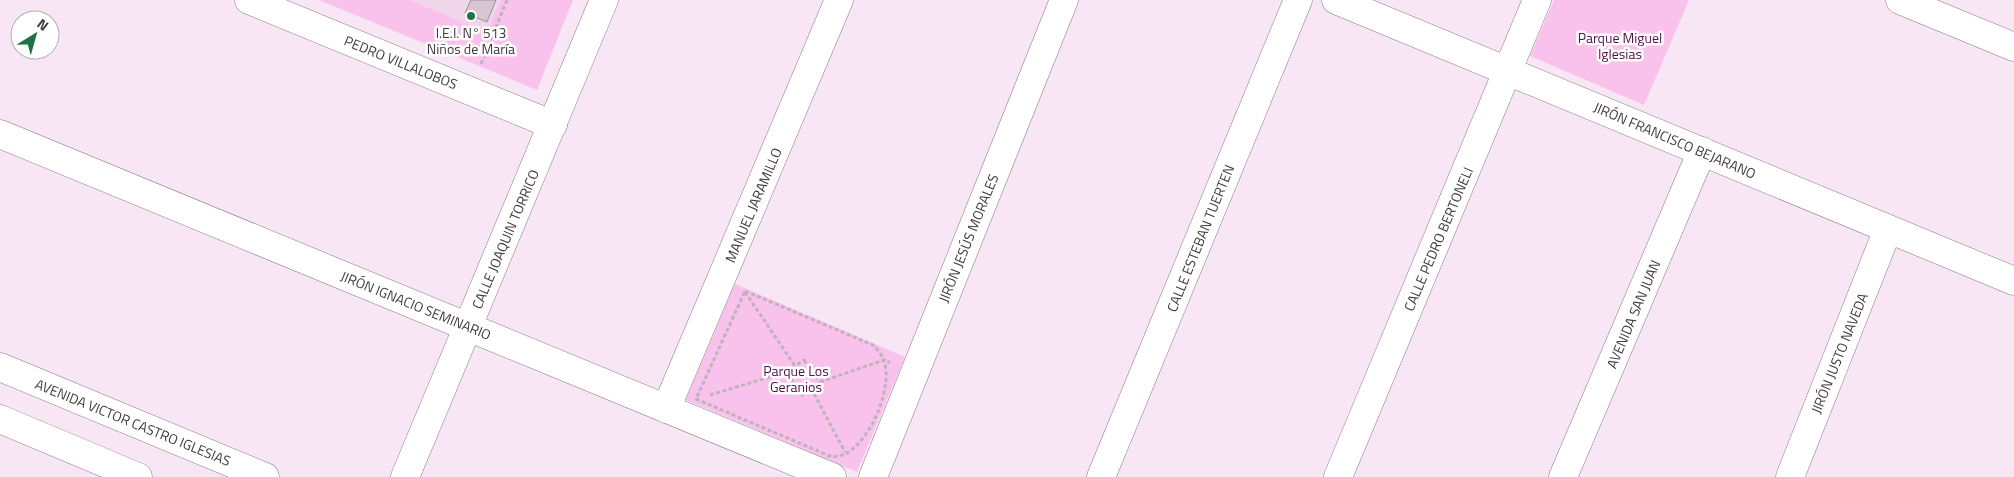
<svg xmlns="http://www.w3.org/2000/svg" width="2014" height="477" viewBox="0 0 2014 477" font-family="'Titillium Web',sans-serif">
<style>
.built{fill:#efd6e8}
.green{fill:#f9c2ec}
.building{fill:#d8c6d4;stroke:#a08f9c}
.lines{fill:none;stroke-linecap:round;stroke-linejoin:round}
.minor-casing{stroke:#897985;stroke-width:29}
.path{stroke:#c0b2bd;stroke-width:3;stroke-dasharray:4 2.5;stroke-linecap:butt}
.minor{stroke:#fff;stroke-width:28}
.poi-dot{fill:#1e7244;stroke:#fff;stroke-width:2}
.labels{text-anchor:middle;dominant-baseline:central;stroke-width:5;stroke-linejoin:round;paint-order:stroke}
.poi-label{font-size:14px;fill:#413a40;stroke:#fff}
.park-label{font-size:14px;fill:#580f4e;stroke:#fff}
.street-label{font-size:14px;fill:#413a40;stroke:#fff}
</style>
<rect width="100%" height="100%" fill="#f8e6f4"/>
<path class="built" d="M410,0H500L487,32Z"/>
<g class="green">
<path d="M319,0H410L487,32L500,0H573L537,90Z"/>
<path d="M1554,0H1689L1644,105L1530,56Z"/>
<path d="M735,284L905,357L857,472L686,400Z"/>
</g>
<path class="building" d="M471,0H496L487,22L465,13Z"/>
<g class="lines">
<g class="minor-casing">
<g id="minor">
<path d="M249,0L553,125"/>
<path d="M1336,0L2014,281"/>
<path d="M1900,0L2014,47"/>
<path d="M0,134L832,477"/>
<path d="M0,367L265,477"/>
<path d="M666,409L839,0"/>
<path d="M0,419L138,477"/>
<path d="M405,477L604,0"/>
<path d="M873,477L1064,0"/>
<path d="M1101,477L1298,0"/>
<path d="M1338,477L1537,0"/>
<path d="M1563,477L1702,151"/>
<path d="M1790,477L1888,229"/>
</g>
</g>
<g class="path">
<path d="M481,64L507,0"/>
<path d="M745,291L873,345C877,349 882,355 884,361C893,388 871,439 847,453C843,456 836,456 832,457L696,399Z"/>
<path d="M745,292L795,366"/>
<path d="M804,360L820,382L802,395L786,372Z"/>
<path d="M820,382L884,360L890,363"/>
<path d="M811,388L845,452"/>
<path d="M710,395L786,372"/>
</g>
<use href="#minor" class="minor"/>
</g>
<circle class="poi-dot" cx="471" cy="16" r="5"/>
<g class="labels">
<g class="poi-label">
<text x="471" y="32">I.E.I. N° 513<tspan x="471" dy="16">Niños de María</tspan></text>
</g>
<g class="park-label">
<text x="1620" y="37">Parque Miguel<tspan x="1620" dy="16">Iglesias</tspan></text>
<text x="796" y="370">Parque Los<tspan x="796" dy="16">Geranios</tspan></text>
</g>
<g class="street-label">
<text transform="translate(401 62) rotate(22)">PEDRO VILLALOBOS</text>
<text transform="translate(1675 140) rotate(23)">JIRÓN FRANCISCO BEJARANO</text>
<text transform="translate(753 205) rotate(-67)">MANUEL JARAMILLO</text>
<text transform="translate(968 238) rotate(-68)">JIRÓN JESÚS MORALES</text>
<text transform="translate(1200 238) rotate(-68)">CALLE ESTEBAN TUERTEN</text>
<text transform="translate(505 239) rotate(-67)">CALLE JOAQUIN TORRICO</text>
<text transform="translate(1438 239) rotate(-67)">CALLE PEDRO BERTONELI</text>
<text transform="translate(416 305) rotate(22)">JIRÓN IGNACIO SEMINARIO</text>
<text transform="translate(1633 314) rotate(-67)">AVENIDA SAN JUAN</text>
<text transform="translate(1839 353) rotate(-68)">JIRÓN JUSTO NAVEDA</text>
<text transform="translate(133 422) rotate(22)">AVENIDA VICTOR CASTRO IGLESIAS</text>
</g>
</g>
<g transform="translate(35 35) rotate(37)"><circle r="24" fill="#ffffff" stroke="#b3b0b3"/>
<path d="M0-4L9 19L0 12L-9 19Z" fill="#1e7244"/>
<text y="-8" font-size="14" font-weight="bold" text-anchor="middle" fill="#413a40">N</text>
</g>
</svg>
